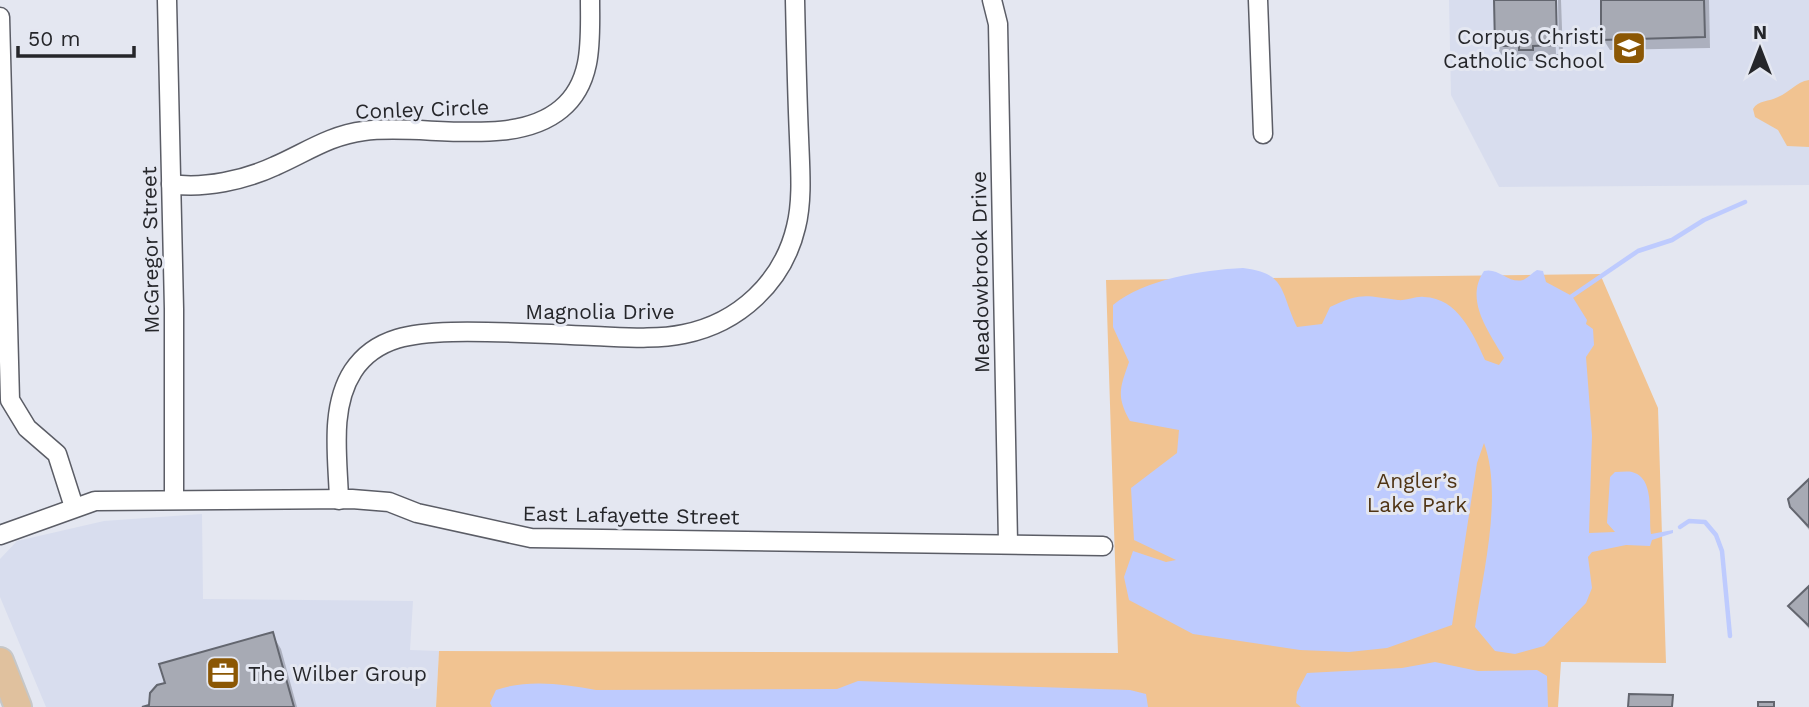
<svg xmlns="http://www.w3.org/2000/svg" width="1809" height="707" viewBox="0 0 1809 707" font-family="'Work Sans',sans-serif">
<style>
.built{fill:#d8ddee}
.green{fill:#f1c391}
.water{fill:#becbfe}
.shadow{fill:#0003}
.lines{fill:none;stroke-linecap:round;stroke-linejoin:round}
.stream{stroke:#becbfe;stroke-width:4.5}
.building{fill:#a7aab4;stroke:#63666f;stroke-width:2}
.minor-casing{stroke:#5b5d66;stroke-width:21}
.primary-casing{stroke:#c6c7c8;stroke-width:30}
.minor{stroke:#fff;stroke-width:18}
.primary{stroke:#e0c19e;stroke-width:26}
.labels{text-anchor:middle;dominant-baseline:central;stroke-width:6;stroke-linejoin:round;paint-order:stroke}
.poi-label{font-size:21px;fill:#25262a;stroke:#e4e7f1;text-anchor:end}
.street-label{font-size:21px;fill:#25262a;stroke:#e4e7f1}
.park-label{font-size:21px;fill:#503515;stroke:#e4e7f1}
</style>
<rect width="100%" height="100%" fill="#e4e7f1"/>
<g class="built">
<path d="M1449,0H1809V185L1499,187L1451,95Z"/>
<path d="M202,514L203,599L413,601L410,650L439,651L436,707H46L0,597V559L17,541L104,521Z"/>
</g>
<g class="green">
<path d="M1809,80V147L1787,146L1778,130L1755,117L1753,109C1758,100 1769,102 1778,97C1790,92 1796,82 1809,80Z"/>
<path d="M1600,274L1658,408L1666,663L1561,662L1558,707H436L439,651L1118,653L1106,280Z"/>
</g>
<g class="water">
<path d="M1243,268C1287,273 1280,292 1297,327L1322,324L1330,307C1362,292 1365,296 1398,300C1407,301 1415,296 1424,297C1458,298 1473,334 1485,360L1499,365L1504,358C1489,332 1464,300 1484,271C1498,267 1509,284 1523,280C1528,278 1532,273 1537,270L1543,271L1546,282L1572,296L1587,320L1586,324L1593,329L1594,345L1586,357L1592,436L1589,533L1615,532L1607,523L1610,477L1615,472C1621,472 1627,471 1632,472C1656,478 1648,517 1651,534L1673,530V533L1652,540L1650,546L1626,545L1592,552L1588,557L1592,588L1586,603L1544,646L1515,654L1495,651L1475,627C1483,573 1503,495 1484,443L1477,463L1452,625L1387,648L1349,652L1300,650L1193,634L1129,600L1124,577L1133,551L1166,562L1176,560L1134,540L1131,488L1177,453L1179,430L1130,421C1116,396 1120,388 1129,362L1113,327V305C1145,279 1202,270 1243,268Z"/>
<path d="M1435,662L1478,671L1537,670L1547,676L1548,707H1301L1296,703L1297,692L1307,673L1402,668Z"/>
<path d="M858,681L1130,690L1146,694L1148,707H492L490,703L496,690C527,679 564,684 596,690L837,689Z"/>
</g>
<g class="shadow">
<path d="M1495,0H1554L1556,54H1559L1558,0H1561L1563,56H1539L1538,61H1527L1525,57H1503L1496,46Z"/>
<path d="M1602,0H1709L1710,48L1610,50L1603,39Z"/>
<path d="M1809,481V530L1791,507Z"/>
<path d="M1809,588V629L1791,606Z"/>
<path d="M272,634L281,649L297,707H149Z"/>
</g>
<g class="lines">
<g class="stream">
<path d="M1572,296L1638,251L1672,240L1704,220L1745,202"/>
<path d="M1680,527L1689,521L1705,522L1716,535L1722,551L1730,636"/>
</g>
</g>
<g class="building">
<path d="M1494,0H1556L1557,45L1533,46V50H1519V46H1495Z"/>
<path d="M1601,0H1704L1705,37L1601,40Z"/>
<path d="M1809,479V527L1790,507L1788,499Z"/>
<path d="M1809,586V626L1788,606Z"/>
<path d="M273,632L294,707H142L149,705L150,693L157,685L165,683L159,664Z"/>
<path d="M1629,694L1673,695L1672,707H1628Z"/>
<rect x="1758" y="702" width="16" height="5"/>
</g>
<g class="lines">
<g class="minor-casing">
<g id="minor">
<path d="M167,0L174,309V498"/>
<path d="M992,0L998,24L1008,543"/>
<path d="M1258,0L1263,134"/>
<path d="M0,17L10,400L27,428L57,454L74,507"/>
<path d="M171,184C204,189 245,180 275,166C305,153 330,135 364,131C422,123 513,149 561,109C594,82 590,38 590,0"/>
<path d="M339,500C338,459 329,408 353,371C376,336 415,333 452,332C499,331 547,334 594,336C623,337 656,340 684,334C739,323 783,282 796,227C803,199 800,167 799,137C797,92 796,46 795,0"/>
<path d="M0,535L95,501L352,499L389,502L417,513L531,538L1103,546"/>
</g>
</g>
<g class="primary-casing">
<path id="primary" d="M0,661L18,707"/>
</g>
<use href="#minor" class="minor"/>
<use href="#primary" class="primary"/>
</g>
<defs>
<g id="school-square" transform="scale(1.75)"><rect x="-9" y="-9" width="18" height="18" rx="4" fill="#8b5704" stroke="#e4e7f1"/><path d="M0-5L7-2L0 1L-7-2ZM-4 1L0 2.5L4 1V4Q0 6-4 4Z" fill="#fff"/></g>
<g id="office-square" transform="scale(1.75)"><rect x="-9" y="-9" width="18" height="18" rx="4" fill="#8b5704" stroke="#e4e7f1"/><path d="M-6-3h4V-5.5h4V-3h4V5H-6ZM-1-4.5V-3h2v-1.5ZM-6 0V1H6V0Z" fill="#fff"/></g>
</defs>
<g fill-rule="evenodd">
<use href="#school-square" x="1629" y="48"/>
<use href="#office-square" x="223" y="673"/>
</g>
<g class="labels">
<g class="poi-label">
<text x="1604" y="36">Corpus Christi<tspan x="1604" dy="24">Catholic School</tspan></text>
<text x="248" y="673" text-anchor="start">The Wilber Group</text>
</g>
<g class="street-label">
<text transform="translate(422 109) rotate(-2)">Conley Circle</text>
<text transform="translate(150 250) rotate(-91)">McGregor Street</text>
<text transform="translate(980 272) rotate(-91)">Meadowbrook Drive</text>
<text x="600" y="311">Magnolia Drive</text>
<text transform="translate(631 515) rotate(1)">East Lafayette Street</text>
</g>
<g class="park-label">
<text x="1417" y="480">Angler’s<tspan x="1417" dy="24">Lake Park</tspan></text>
</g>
</g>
<g transform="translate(1760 49)" stroke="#e4e7f1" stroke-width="5" paint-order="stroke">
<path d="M0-5L12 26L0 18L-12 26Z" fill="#25262a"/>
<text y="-10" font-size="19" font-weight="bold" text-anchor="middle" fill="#25262a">N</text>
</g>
<path d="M18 46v10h116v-10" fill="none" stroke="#25262a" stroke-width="3.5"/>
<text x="28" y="46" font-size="21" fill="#25262a" stroke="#e4e7f1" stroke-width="5" paint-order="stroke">50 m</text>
</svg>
